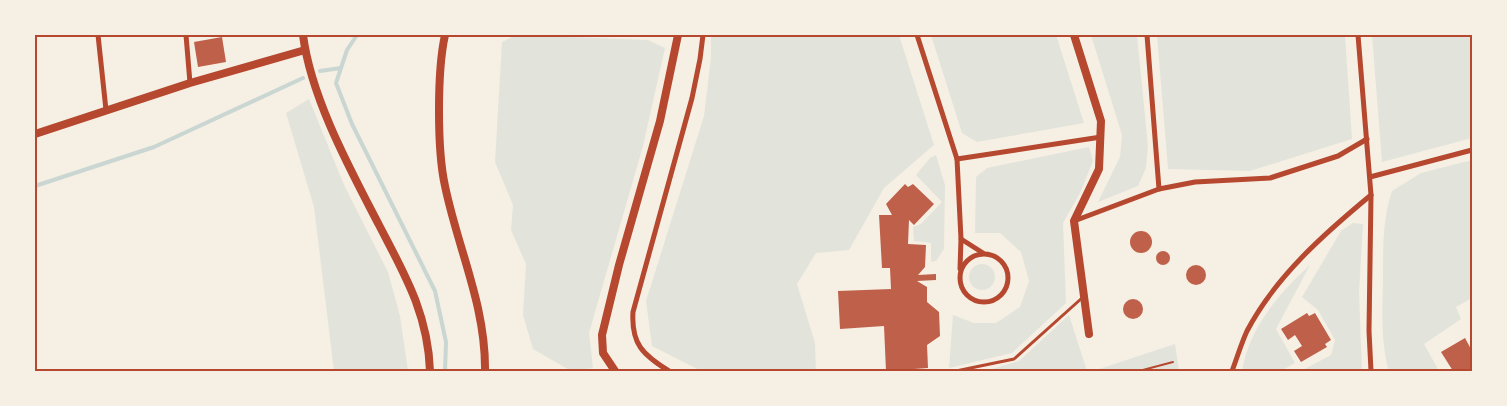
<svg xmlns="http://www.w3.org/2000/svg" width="1507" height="406" viewBox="0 0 1507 406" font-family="Manrope,sans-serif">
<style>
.green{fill:#e2e4dc}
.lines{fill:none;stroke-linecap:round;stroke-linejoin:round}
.stream{stroke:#c9d6d2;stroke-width:4}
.building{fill:#bf614a}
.path{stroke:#b5482f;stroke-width:2}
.service{stroke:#b5482f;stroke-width:3}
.minor{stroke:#b5482f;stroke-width:5}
.tertiary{stroke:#b5482f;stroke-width:8}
.neatline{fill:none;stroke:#b5482f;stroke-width:2}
</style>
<rect width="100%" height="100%" fill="#f6efe4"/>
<g class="green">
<path d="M516,35L648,40L665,48L643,146L589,333L593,368L571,371L533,349L523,315L526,264L511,230L513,205L495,162L502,42Z"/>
<path d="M711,35H899L934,145L884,188L849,250L816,253L797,284L815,343L816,371H701L652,346L646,301L704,116L711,57Z"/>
<path d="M931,35H1056L1084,123L977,142L962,133Z"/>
<path d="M1091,35H1137L1148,146L1146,168L1138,186L1098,202L1120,157L1122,135Z"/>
<path d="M1157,35H1345L1352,139L1250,171L1168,169Z"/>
<path d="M1372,35H1472V138L1382,162Z"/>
<path d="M309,99L344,185L388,272L400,316L408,371H334L314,207L286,113Z"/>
<path d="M1089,147L1093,161L1080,193L1063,223L1066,303L1012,353L949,368L953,315L974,323H996L1020,307L1029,281L1021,252L1000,233H975L976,177L987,168Z"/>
<path d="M936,155L945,185L944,249L936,261L931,262V243L914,241L913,227L921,224L942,202L916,175L930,158Z"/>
<path d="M1472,160V298L1456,307L1461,319L1424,344L1439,371H1390L1388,368C1381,339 1382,313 1383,283C1383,252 1382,221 1392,191L1421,173Z"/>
<path d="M1353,223L1363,224L1359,293L1362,371H1301L1331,355L1335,340L1318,310L1302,297L1341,231Z"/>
<circle cx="982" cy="277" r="13"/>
<path d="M1310,265L1276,329L1295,363L1281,371H1242C1249,328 1279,293 1310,265Z"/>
<path d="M1069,315L1087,371H985L1019,361Z"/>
<path d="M1175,344L1179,371H1093Z"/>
</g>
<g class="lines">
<g class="stream">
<path d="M357,35L347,50L336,83L352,124L435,291L446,342L445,371"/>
<path d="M320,71L341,68"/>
<path d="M35,186L154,147L303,78"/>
</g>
</g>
<g class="building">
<path d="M222,37L226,62L198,67L194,42Z"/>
<path d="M905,184L908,187L913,184L934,204L914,225L909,220L908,244L926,245L925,267L918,275L936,274V280L917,281L927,287V302L939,312L940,336L927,345L928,368L914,369V371H886L884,326L840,329L838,291L891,289L890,268H882L879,215H892L886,204Z"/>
<circle cx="1141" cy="242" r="11"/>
<circle cx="1163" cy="258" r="7"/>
<circle cx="1196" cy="275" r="10"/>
<circle cx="1133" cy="309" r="10"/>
<path d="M1307,313L1309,316L1315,313L1331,340L1325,344L1327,347L1301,362L1294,351L1302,346L1295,335L1288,340L1281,329Z"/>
<path d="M1465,338L1472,351V371H1453L1441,352Z"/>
</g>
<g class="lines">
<path class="path" d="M1139,371L1173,362"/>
<path class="service" d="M956,371L1014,359L1082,298"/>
<g class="minor">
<path d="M98,35L106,110"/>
<path d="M186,35L190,83"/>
<path d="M917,35L957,159L961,239"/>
<path d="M1147,35L1159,189"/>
<path d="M1358,35L1371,195L1369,331L1371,371"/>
<path d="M957,159L1101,137"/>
<path d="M1370,177L1472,150"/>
<path d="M1074,221L1159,189L1195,182L1270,178L1338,156L1367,139"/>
<circle cx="984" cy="278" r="24"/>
<path d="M960,269L961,239L983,253"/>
<path d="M669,371C643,355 631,344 633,312L692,98L700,59L703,35"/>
<path d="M1232,371C1237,358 1241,344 1247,331C1275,277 1325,233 1371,195"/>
</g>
<g class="tertiary">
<path d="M303,35C311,98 350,169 379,225C405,275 428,314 430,371"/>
<path d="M445,35C437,71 437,150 445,186C458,249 486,306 485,371"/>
<path d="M1074,35L1101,121L1099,169L1074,221L1089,334"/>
<path d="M35,134L190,83L305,50"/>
<path d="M615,371L603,353L602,335L619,265L660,121L678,35"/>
</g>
</g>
<rect width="1507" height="406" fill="none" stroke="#f6efe4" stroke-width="72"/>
<rect x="36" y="36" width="1435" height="334" class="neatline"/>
</svg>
